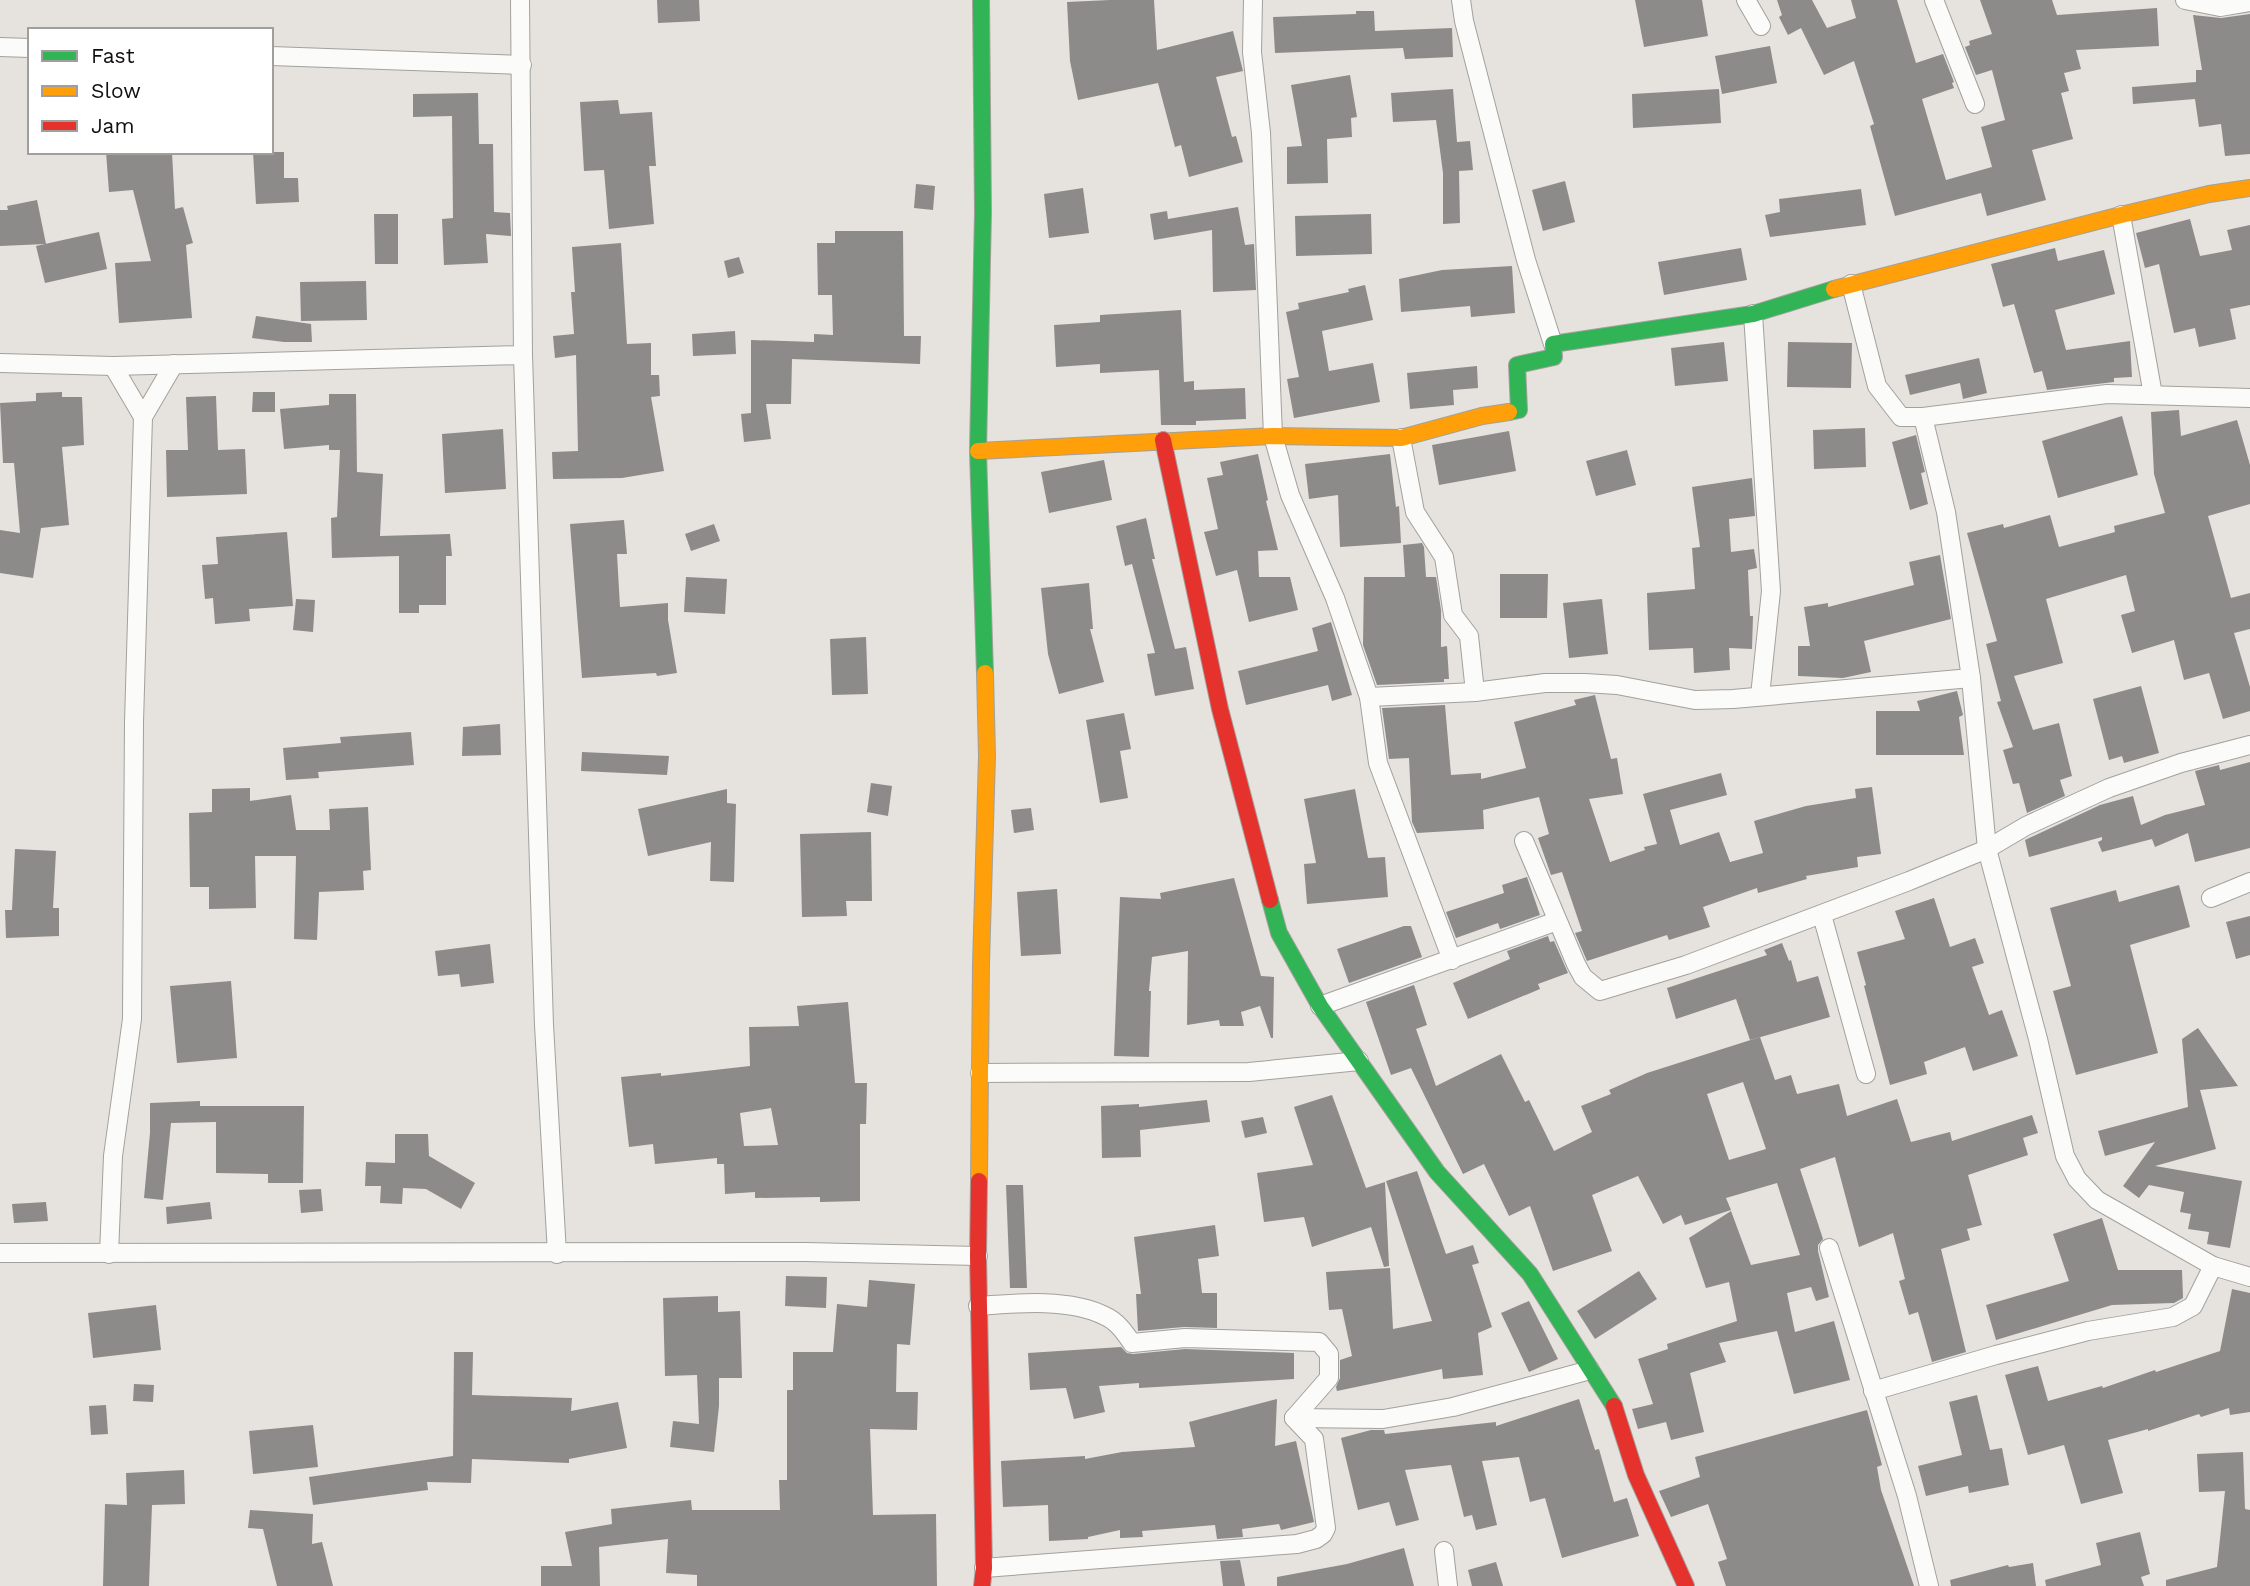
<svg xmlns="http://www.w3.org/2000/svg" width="2250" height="1586" viewBox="0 0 2250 1586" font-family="'Work Sans',sans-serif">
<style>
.building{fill:#8c8b8a;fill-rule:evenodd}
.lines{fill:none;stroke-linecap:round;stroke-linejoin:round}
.street-casing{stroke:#a3a19d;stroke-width:20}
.fast-casing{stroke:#a3a19d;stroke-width:18}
.slow-casing{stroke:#a3a19d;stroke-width:18}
.jam-casing{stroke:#a3a19d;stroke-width:18}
.street{stroke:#fbfbfa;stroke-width:18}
.fast{stroke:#30b455;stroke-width:16}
.slow{stroke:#ff9f0a;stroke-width:16}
.jam{stroke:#e5322d;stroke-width:16}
</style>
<rect width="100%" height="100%" fill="#e6e2de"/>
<g class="building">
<path d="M657,0H699L700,21L658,23Z"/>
<path d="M1110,0H1154L1157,50L1233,31L1243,71L1216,77L1232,137L1236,136L1243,162L1189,177L1181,145L1175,147L1158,83L1078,100L1070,61L1067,2Z"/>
<path d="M1635,0H1702L1708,36L1644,47Z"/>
<path d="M1777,0H1812L1827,28L1856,18L1851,0H1897L1916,63L1943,54L1954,82L1952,83L1954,88L1922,99L1946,180L1992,167L1981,127L2005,120L1992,70L1976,75L1965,47L1970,45L1969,41L1992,34L1980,0H2052L2057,15L2157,8L2159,46L2076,50L2081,69L2064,73L2069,91L2061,93L2073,139L2032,150L2046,200L1987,216L1981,193L1895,216L1870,126L1874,124L1854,61L1824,75L1801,28L1788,35L1779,17L1782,15Z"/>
<path d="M1356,11H1374L1375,31L1452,28L1453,57L1405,59L1403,48L1275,53L1273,17L1356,14Z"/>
<path d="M2250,14V154L2225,156L2221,124L2199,127L2195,99L2133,104L2132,87L2196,82V70H2202L2193,15L2221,18Z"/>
<path d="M1770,46L1777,83L1722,94L1715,56Z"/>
<path d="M1350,75L1357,117L1351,118L1352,137L1327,139L1328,183L1287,184V147L1302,146L1291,85Z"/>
<path d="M1453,89L1457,142L1470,141L1473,170L1459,171L1460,223L1443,224V173L1436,120L1393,122L1391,93Z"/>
<path d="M1719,89L1721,123L1633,128L1632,94Z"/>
<path d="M478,93L479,144H493L494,212L510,213L511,236L486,234L488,263L444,265L442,219L453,218L452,116L413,117V94Z"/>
<path d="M618,100L620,114L652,112L656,166H649L654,224L609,229L604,170L584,171L580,102Z"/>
<path d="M106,152H172L175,209L183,207L193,243L186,245L192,318L119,323L115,263L151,261L133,190L109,192Z"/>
<path d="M253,152H284V178H298L299,202L256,204Z"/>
<path d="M1565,181L1575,222L1543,231L1532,190Z"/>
<path d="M916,184L935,186L933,210L914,208Z"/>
<path d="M1083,188L1089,233L1049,238L1044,194Z"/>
<path d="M1861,189L1866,225L1770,237L1765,215L1780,212L1779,199Z"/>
<path d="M37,200L46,244L0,246V210H8L7,206Z"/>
<path d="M1238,207L1245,245L1254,244L1256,290L1213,292L1212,230L1154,240L1150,214L1167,211L1168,219Z"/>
<path d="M374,214H398V264H375Z"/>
<path d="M1371,214L1372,254L1296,256L1295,216Z"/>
<path d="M2190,219L2200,256L2232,250L2227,230L2250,225V305L2230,309L2236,339L2199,347L2195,328L2174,333L2159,264L2145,268L2136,233Z"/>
<path d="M835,231H903L904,336H921L920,364L792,359L791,404H766L771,439L744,442L741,414L751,413V340L814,342V334L833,335L832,295H818L817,243H835Z"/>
<path d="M99,232L107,269L45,283L36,246Z"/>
<path d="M621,243L627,344L651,343V375H659L660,396L651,397L664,471L622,478L553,479L552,452L578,451L576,355L555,358L553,336L574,334L571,292H575L572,247Z"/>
<path d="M1741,248L1747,280L1664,295L1658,262Z"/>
<path d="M2055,248L2058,261L2104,250L2115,294L2055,310L2066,350L2130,341L2132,377L2114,378V382L2047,390L2042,371L2034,373L2014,304L2003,307L1991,264Z"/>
<path d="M739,257L744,273L728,278L724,261Z"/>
<path d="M1512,266L1515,313L1471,317L1470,306L1401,312L1399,279L1442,270Z"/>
<path d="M366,281L367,320L301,321L300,282Z"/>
<path d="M1365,285L1373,320L1322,331L1329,371L1373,363L1380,402L1294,418L1287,379L1299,377L1286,312L1299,309L1298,303L1349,292L1348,289Z"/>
<path d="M1181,310L1184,382L1194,381V390L1245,388L1246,419L1196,421V425H1161L1159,370L1100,373V364L1056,367L1054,325L1100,322V315Z"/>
<path d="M256,316L311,324L312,342H284L252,338Z"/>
<path d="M735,331L736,354L693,356L692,334Z"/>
<path d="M1724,342L1728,381L1675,386L1671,348Z"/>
<path d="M1788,342L1852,343L1851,388L1787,387Z"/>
<path d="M1979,358L1987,393L1963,399L1960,383L1910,395L1905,375Z"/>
<path d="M1477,366L1478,388L1453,390L1454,405L1410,409L1407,373Z"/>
<path d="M62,392V397H82L84,445L62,447L69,525L41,528L33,578L0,573V530L20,533L14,463H3L0,403L36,401V393Z"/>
<path d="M253,392H275V412H252Z"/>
<path d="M329,394H356L357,472L383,474L380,536L450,534L452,556H446V605H419V613H399V556L332,558L331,518L337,517L340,450H329V445L284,449L280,409L329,405Z"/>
<path d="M216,396L218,450L245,449L247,494L167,497L166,450H188L186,397Z"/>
<path d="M2179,410L2181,436L2237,420L2250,465V504L2208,516L2231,598L2250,593V629L2234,633L2250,687V711L2223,719L2209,673L2184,680L2174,640L2132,653L2121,615L2135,611L2126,575L2046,599L2063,663L2014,676L2033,730L2059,723L2072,776L2060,780L2065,796L2027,813L2019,783L2013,784L2003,750L2013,747L1997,702L2001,701L1986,644L1997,641L1967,533L2003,524L2004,528L2050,515L2059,547L2115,532L2114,526L2165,513L2154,474L2151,412Z"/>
<path d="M2122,416L2138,475L2058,498L2042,441Z"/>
<path d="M1865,428L1866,467L1814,469L1813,430Z"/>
<path d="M503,429L506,489L445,493L442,434Z"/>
<path d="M1509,431L1516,471L1439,485L1432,445Z"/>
<path d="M1916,435L1925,472L1921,473L1928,504L1910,510L1892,442Z"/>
<path d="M1627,450L1636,485L1596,496L1586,461Z"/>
<path d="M1258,454L1268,500L1266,501L1278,550L1258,551L1259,577H1290L1298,610L1249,622L1237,570L1216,576L1204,532L1218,529L1207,478L1223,475L1220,462Z"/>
<path d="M1390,454L1396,507L1399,506L1401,543L1340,547L1338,495L1309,499L1305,464Z"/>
<path d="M1104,460L1112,500L1049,513L1041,472Z"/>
<path d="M1752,478L1755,516L1729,519L1731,552L1754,549L1757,568L1748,570L1750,616H1753L1752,649L1729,648L1730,670L1694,673L1693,648L1649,650L1647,593L1695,589L1692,548L1700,547L1692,487Z"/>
<path d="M1146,518L1155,559H1152L1175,649L1186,647L1194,689L1155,696L1147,654L1155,653L1132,564L1125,566L1116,526Z"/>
<path d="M624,520L627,554H617L620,607L668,603V620L677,673L657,676L656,673L582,678L570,524Z"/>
<path d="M714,524L720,541L691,551L685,534Z"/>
<path d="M287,532L293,606L249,609L250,621L215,624L213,598L205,599L202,565L218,564L216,537Z"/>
<path d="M1422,543L1424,547L1426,577H1436L1441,610V647L1447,646L1449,679H1444V682L1377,685L1363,645L1364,577H1405L1403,545Z"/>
<path d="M1940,555L1951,619L1864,641L1871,672L1843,678L1798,676V646H1810L1804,607L1828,603V607L1914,585L1909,562Z"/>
<path d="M1500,574H1548L1547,618H1500Z"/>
<path d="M686,577L727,579L725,614L684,612Z"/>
<path d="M1089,583L1093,629H1090L1104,682L1059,694L1048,654L1041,588Z"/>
<path d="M296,599L315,600L313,632L293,630Z"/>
<path d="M1602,599L1608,654L1569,658L1563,603Z"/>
<path d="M1331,622L1352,695L1332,701L1328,685L1246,705L1238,671L1318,651L1312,628Z"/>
<path d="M866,637L868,694L832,695L830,639Z"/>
<path d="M2141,686L2159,753L2124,763L2122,756L2109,760L2093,699Z"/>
<path d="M1957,691L1963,715L1959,717L1964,755H1876V711H1920L1917,701Z"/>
<path d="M1595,695L1611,759L1617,758L1623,794L1589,799L1610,862L1645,850L1644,847L1657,844L1643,794L1721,773L1727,795L1670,810L1680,845L1719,832L1730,862L1763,853L1754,821L1806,806L1856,798L1855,789L1872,787L1881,854L1857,857L1858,867L1806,876L1807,879L1758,893L1757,888L1703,907L1710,927L1669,940L1667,935L1587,961L1575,933L1582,931L1562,872L1551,875L1538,838L1549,834L1539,797L1483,810L1484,829L1417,833L1412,822L1409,758L1389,759L1382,708L1445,705L1451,775L1481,773V779L1526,768L1514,722L1576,705L1574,700Z"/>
<path d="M1124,713L1131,749L1120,751L1128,798L1100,803L1086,720Z"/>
<path d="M500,724L501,755L462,756L463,727Z"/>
<path d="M411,732L414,765L318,772L319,778L286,780L283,748L341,743L340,737Z"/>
<path d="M582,752L669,756L667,775L581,771Z"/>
<path d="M2250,762V848L2195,862L2188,833L2155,847L2152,839L2102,852L2098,842L2102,840V837L2029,857L2025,840L2100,805L2133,796L2141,825L2165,815L2205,805L2195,771L2219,765L2220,770Z"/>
<path d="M871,783L892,786L888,816L867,812Z"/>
<path d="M250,788V801L291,795L296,830H330L329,809L368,807L371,870L363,871L364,890L319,892L317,940L294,939L296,856H255L256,908L209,909V887H190L189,813L212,812V789Z"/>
<path d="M727,789V803L736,804L734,882L710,881L711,842L648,856L638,809Z"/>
<path d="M1355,789L1368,858L1385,857L1388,897L1307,904L1304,864L1316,863L1304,799Z"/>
<path d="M1031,808L1034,830L1014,833L1011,810Z"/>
<path d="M871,832L872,901H846L847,916L802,917L800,834Z"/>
<path d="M15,849L56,851L53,908H59V936L6,938L5,910H12Z"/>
<path d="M1527,877L1540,915L1500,929L1498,923L1456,938L1446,912L1504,893L1502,885Z"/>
<path d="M1234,878L1261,976L1274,977L1273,1038H1271L1260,1006L1241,1012L1244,1026H1220L1219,1020L1187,1025L1188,951L1152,957L1149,991H1151L1149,1057L1114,1056L1120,897L1161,899L1160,893Z"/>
<path d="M2179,885L2190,927L2130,945L2158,1053L2076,1075L2053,991L2071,986L2050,908L2116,890L2119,902Z"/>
<path d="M1057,889L1061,954L1021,956L1017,892Z"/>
<path d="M1934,898L1950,947L1975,938L1984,963L1972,967L1989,1015L2002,1010L2018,1056L1973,1071L1965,1047L1924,1062L1927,1074L1890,1085L1864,986L1866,985L1857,952L1905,939L1895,911Z"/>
<path d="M2250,916V955L2236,959L2226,922Z"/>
<path d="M1404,926H1411L1422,957L1349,983L1337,949Z"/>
<path d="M1548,936L1550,942L1554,941L1568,973L1538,984L1540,989L1468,1019L1453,983L1510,959L1507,951Z"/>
<path d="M1782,943L1789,961L1791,960L1797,982L1818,976L1830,1017L1750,1040L1736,999L1676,1019L1667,988L1767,955L1764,950Z"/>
<path d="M490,944L494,983L461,987L459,974L438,976L435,951Z"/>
<path d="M231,981L237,1058L177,1063L170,986Z"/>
<path d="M1414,985L1427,1025L1416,1029L1436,1086L1501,1054L1525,1102L1529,1100L1554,1151L1592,1132L1581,1106L1611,1094L1609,1090L1647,1073L1760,1037L1775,1080L1791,1075L1797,1094L1839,1084L1847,1116L1897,1099L1911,1142L1950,1132L1952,1141L2032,1115L2038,1133L2023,1138L2028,1155L1968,1175L1982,1225L1967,1229L1970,1240L1941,1249L1966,1352L1932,1362L1918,1312L1909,1315L1899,1281L1905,1279L1893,1233L1859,1247L1835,1157L1800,1169L1823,1239L1818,1245V1251L1829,1297L1816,1301L1811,1287L1787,1293L1795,1332L1834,1321L1850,1380L1794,1394L1777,1331L1719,1343L1726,1362L1690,1373L1704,1432L1671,1440L1666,1422L1638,1429L1632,1409L1653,1404L1638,1359L1668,1349L1667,1344L1737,1321L1729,1282L1706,1288L1689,1238L1731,1211L1751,1265L1800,1255L1777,1183L1726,1198L1731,1210L1685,1225L1681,1215L1663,1224L1638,1176L1592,1195L1612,1251L1553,1271L1530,1206L1509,1216L1484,1164L1463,1174L1411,1068L1391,1075L1366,1002ZM1743,1082L1766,1149L1729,1160L1707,1094Z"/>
<path d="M848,1002L855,1083H867L866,1124H860V1201L820,1202V1197L755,1198V1192L725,1194L724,1164H717V1158L655,1164L653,1144L629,1147L621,1077L661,1073V1076L750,1066L749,1027L799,1026L797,1006ZM771,1108L778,1145L744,1146L740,1113Z"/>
<path d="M2198,1028L2238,1086L2200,1090L2216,1149L2155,1166L2242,1181L2230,1248L2207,1244L2209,1232L2188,1229L2191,1214L2180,1212L2184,1192L2149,1185L2139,1198L2123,1186L2155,1142L2105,1156L2098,1131L2188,1107L2182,1039Z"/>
<path d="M1332,1095L1366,1188L1385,1182L1389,1266L1384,1267L1371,1227L1312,1247L1304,1217L1264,1222L1257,1173L1313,1165L1294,1107Z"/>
<path d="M1207,1100L1210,1122L1140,1130L1141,1157L1102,1158L1101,1106L1139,1104V1107Z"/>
<path d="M200,1101V1106H304L303,1183H268V1174L216,1173V1122L171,1123L163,1200L144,1198L150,1133V1103Z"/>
<path d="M1263,1117L1267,1133L1245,1138L1241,1121Z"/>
<path d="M395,1134H428L429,1156L475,1183L461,1209L426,1189L403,1188L402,1204L380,1203L381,1186H365L366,1162L395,1163Z"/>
<path d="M1417,1171L1446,1254L1473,1245L1479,1263L1472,1265L1492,1327L1478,1333L1483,1375L1443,1379L1442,1369L1337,1391L1336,1387L1340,1378V1360L1352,1356L1342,1309L1329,1310L1326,1272L1390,1268L1393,1329L1432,1321L1386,1181Z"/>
<path d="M1006,1185H1023L1027,1288H1010Z"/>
<path d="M321,1189L323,1211L301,1213L299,1190Z"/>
<path d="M46,1202L48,1221L14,1223L12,1204Z"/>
<path d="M210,1202L212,1219L167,1224L166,1207Z"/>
<path d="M2102,1218L2118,1270H2182L2183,1298L2174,1303L2112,1305L1996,1340L1986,1305L2069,1281L2053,1234Z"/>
<path d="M1215,1225L1219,1256L1198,1259L1202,1293H1217V1328L1184,1327L1138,1331L1136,1294H1141L1134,1237Z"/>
<path d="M1639,1271L1657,1299L1595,1339L1577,1311Z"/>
<path d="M786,1276L827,1277L826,1308L785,1306Z"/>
<path d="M869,1280L915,1284L910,1345L897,1344L896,1392H918L917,1430L870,1429L873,1515L936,1514L937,1586H697V1575L666,1573L668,1539L599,1547L600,1586H541V1566H572L565,1532L612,1524L611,1509L691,1500L692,1510H780L779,1480H787V1390H793V1352H833L837,1304L867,1307Z"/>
<path d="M2232,1289L2250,1293V1412L2230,1415L2229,1408L2201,1417L2199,1414L2148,1431V1429L2108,1440L2123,1493L2081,1504L2064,1445L2028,1455L2005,1375L2038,1366L2048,1401L2102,1386L2103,1388L2155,1370L2156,1372L2220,1351Z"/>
<path d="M718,1296V1312L740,1311L742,1378H719V1406L714,1452L670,1447L673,1421L699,1424L697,1375L665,1376L663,1298Z"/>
<path d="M1529,1301L1558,1359L1529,1372L1501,1313Z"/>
<path d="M156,1305L161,1350L93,1358L88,1313Z"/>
<path d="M1121,1347L1127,1353L1133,1354L1185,1349L1294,1353V1379L1139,1388V1383L1099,1386L1105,1412L1074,1419L1066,1388L1030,1390L1028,1353Z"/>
<path d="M454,1352H473L472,1395L572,1398L571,1411L618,1402L627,1448L569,1459V1463L472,1459L471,1483L427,1482L428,1490L313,1505L309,1477L453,1456Z"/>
<path d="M134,1384L154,1385L153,1402L133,1401Z"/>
<path d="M1977,1395L1990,1450L2002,1448L2009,1485L1969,1493L1968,1486L1926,1496L1918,1466L1962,1455L1949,1402Z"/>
<path d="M1277,1399L1275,1446L1296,1441L1314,1522L1281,1530L1279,1524L1242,1529L1243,1537L1217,1539L1215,1525L1142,1531L1143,1537L1120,1538V1530L1088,1537V1539L1049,1541L1048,1505L1003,1507L1001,1461L1085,1456V1459L1122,1452L1195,1447L1189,1422Z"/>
<path d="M1579,1399L1595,1450L1599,1449L1614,1502L1627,1498L1639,1536L1562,1558L1545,1498L1530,1502L1519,1457L1482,1461L1497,1525L1476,1530L1472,1515L1464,1517L1451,1465L1405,1470L1419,1520L1396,1526L1389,1502L1358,1510L1341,1438L1371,1430H1384L1385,1434L1496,1422V1426Z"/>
<path d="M106,1405L108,1434L91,1435L89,1406Z"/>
<path d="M1867,1410L1882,1465L1877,1467L1881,1490L1914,1586H1726L1718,1562L1727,1559L1708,1504L1671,1517L1659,1491L1700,1477L1695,1457Z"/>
<path d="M313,1425L318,1467L253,1474L249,1431Z"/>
<path d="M2243,1452L2245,1509L2250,1510V1586H2166V1580L2217,1567L2225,1491L2199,1492L2197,1454Z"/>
<path d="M184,1470L185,1504L152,1505L149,1586H103L105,1504L127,1505L126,1473Z"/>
<path d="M250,1510L313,1514L312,1544L322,1542L333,1586H277L263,1529L248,1528Z"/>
<path d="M2140,1532L2150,1574L2141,1577L2144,1586H2046L2045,1580L2101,1565L2096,1543Z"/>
<path d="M1404,1548L1414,1586H1277V1577L1347,1564Z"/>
<path d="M1240,1560L1245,1586H1223L1220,1561Z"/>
<path d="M1496,1562L1503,1586H1472L1468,1570Z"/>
<path d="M2033,1563L2036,1586H1951L1950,1580L2008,1565L2009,1567Z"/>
</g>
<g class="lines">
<g class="street-casing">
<g id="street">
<path d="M520,0L523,355L544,1025L557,1254"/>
<path d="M1253,0L1252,52L1261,133L1273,436L1290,495L1335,598L1369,697L1378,763L1452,960"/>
<path d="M1461,0L1464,21L1526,260L1553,344"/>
<path d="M1746,0L1761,26"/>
<path d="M1934,0L1975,104"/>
<path d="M2185,0L2220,7L2250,2"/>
<path d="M0,47L30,48"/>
<path d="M271,56L522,65"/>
<path d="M2121,215L2153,395"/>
<path d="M1851,284L1877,386L1901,417H1923L2107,394L2250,398"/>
<path d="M1753,314L1771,591L1760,696"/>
<path d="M0,363L113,366L523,355"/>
<path d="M113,366L143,417"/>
<path d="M1923,417L1946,512L1971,678L1987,849L2038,1039L2065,1156L2077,1179L2097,1200L2213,1266L2250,1277"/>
<path d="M1401,438L1415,512L1444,557L1453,615L1469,636L1475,692"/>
<path d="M1369,697L1475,692L1545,683H1585L1617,685L1695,700L1733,699L1971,678"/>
<path d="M1524,841L1576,964L1583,977L1600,991L1686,965L1909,881L1987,849L2026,826L2109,788L2181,763L2250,745"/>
<path d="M2211,898L2250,882"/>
<path d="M1822,915L1866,1074"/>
<path d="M1320,1006L1557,921"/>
<path d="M980,1073L1249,1072L1359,1061"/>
<path d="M1829,1248L1907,1496L1929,1586"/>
<path d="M0,1253L806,1252L978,1256"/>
<path d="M109,1254L113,1156L132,1019L134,722L143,417L174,364"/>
<path d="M978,1306C1016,1303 1070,1298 1105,1316C1117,1321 1125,1333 1132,1343L1185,1338L1319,1342L1329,1354V1378L1294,1418"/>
<path d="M1873,1391L1996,1355L2088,1331L2173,1317L2193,1306L2213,1266"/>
<path d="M1294,1418L1383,1419L1453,1407L1590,1370"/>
<path d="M1444,1551L1448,1586"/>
<path d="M984,1568L1297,1544L1316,1539L1323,1534L1326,1528L1314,1439L1294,1418"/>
</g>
</g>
<g class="fast-casing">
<g id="fast">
<path d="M981,0L983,212L978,451L985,673"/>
<path d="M1509,412L1519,410L1517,365L1554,357L1553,344L1753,314L1834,289"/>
<path d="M1270,900L1279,933L1320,1006L1437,1172L1530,1274L1614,1406"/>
</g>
</g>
<g class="slow-casing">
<g id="slow">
<path d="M1834,289L2121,215L2209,194L2250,188"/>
<path d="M978,451L1273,436L1401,438L1482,416L1509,412"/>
<path d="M979,1181L981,964L987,756L985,673"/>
</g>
</g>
<g class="jam-casing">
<g id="jam">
<path d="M1163,440L1220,709L1270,900"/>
<path d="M979,1181L978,1256L984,1568L982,1586"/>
<path d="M1614,1406L1636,1475L1686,1586"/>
</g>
</g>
<use href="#street" class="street"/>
<use href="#fast" class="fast"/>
<use href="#slow" class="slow"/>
<use href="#jam" class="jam"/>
</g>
<rect x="28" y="28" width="245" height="126" fill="#ffffff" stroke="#a09f9e" stroke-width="2"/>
<rect x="42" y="51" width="35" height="10" fill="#30b455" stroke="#a09f9e" stroke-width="2"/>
<text x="91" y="63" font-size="21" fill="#120f0d">Fast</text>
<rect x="42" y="86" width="35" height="10" fill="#ff9f0a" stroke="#a09f9e" stroke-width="2"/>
<text x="91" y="98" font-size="21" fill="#120f0d">Slow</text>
<rect x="42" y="121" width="35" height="10" fill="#e5322d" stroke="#a09f9e" stroke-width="2"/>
<text x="91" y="133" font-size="21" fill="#120f0d">Jam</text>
</svg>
